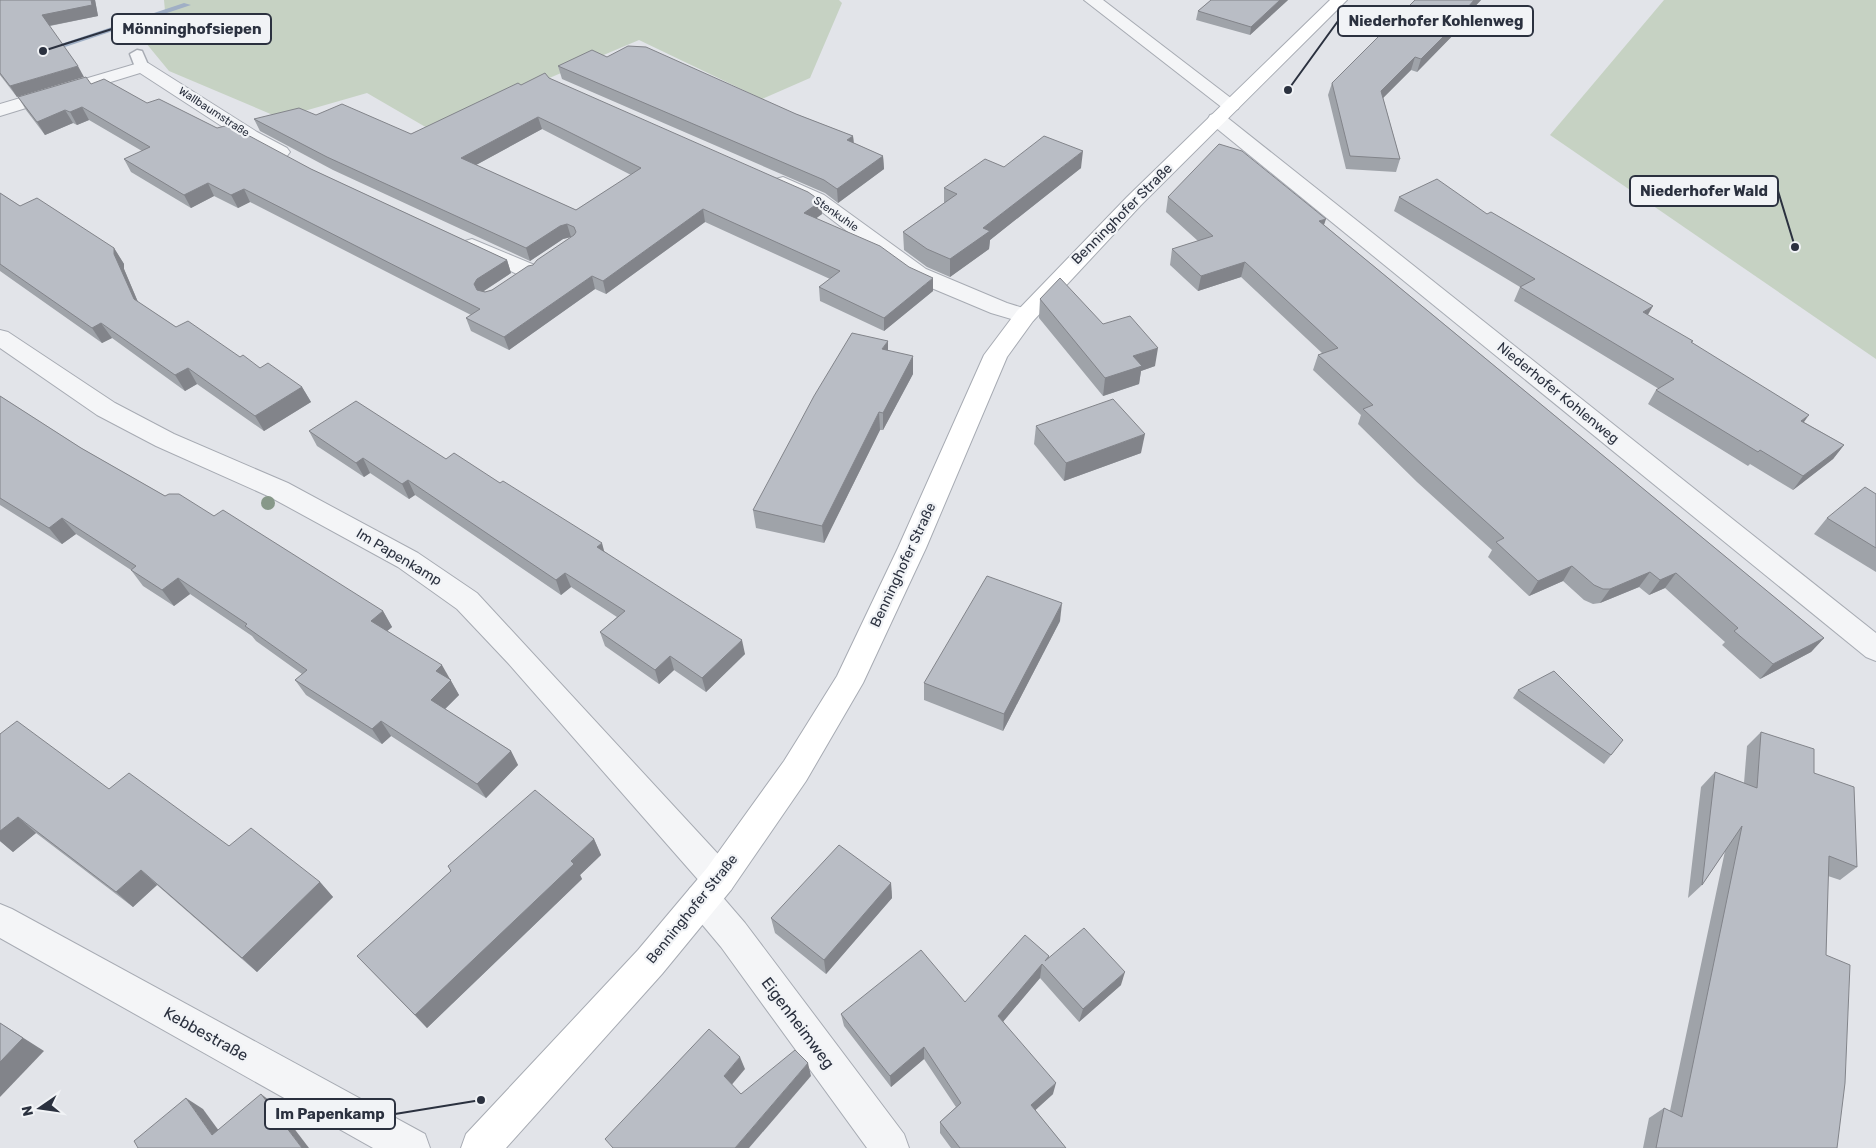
<svg xmlns="http://www.w3.org/2000/svg" width="1876" height="1148" viewBox="0 0 1876 1148" font-family="Rubik,sans-serif">
<style>
.green{fill:#c6d2c3}
.lines{fill:none;stroke-linecap:round;stroke-linejoin:round}
.stream{fill:#a0afc5;fill-rule:evenodd}
.lane-casing{stroke:#a7abb3;stroke-width:3}
.street-casing{stroke:#a7abb3;stroke-width:2}
.secondary-casing{stroke:#a7abb3;stroke-width:2}
.lane{fill:#f4f5f7;fill-rule:evenodd}
.street{fill:#f4f5f7;fill-rule:evenodd}
.secondary{fill:#fff;fill-rule:evenodd}
.tree{fill:#879889}
.wall{fill:#9fa3a9;fill-rule:evenodd}
.shaded-wall{fill:#82848a}
.building{fill:#b9bdc5;stroke:#82848a;fill-rule:evenodd}
.labels{text-anchor:middle;dominant-baseline:central;stroke-width:4.5;stroke-linejoin:round;paint-order:stroke}
.far-street-label{font-size:11px;fill:#2b313f;stroke:#f1f3f6}
.street-label{font-size:14px;fill:#2b313f;stroke:#f1f3f6}
.near-street-label{font-size:16px;fill:#2b313f;stroke:#f1f3f6}
.leader{fill:none;stroke:#2b313f;stroke-width:2}
.callout-dot{fill:#2b313f;stroke:#f1f3f6;stroke-width:2}
.callout{fill:#f1f3f6;stroke:#2b313f;stroke-width:2}
.callout-label{font-size:15px;text-anchor:middle;font-weight:bold;fill:#2b313f}
</style>
<rect width="100%" height="100%" fill="#e2e4e9"/>
<g class="green">
<path d="M164,0H839L842,3L810,78L762,99L639,40L429,129L367,93L280,118L169,71L141,37L165,11Z"/>
<path d="M1664,0H1876V359L1550,135Z"/>
</g>
<g class="lines">
<path class="stream" d="M184,3L191,5L50,52L43,50Z"/>
<g class="lane-casing">
<path id="lane" d="M137,50L142,51L149,67L147,70L142,71L135,67L130,54Z"/>
</g>
<g class="street-casing">
<g id="street">
<path d="M1084,0H1103L1240,105L1238,109L1231,111L1224,109Z"/>
<path d="M142,62L148,63L257,132L287,148L290,152L287,156L280,158L273,156L243,140L140,73L0,116V104Z"/>
<path d="M1217,113L1224,115L1876,633V661L1866,657L1210,123L1208,119L1210,115Z"/>
<path d="M783,177L824,195L926,269L1007,303L1033,311L1036,316L1033,321L1025,323L991,313L910,279L810,203L776,187L773,183L776,179Z"/>
<path d="M472,239L537,266L540,271L537,276L529,278L521,276L465,249L461,245L465,241Z"/>
<path d="M0,330L8,332L115,403L174,434L288,483L418,553L477,593L731,868L736,879L731,890L720,894L745,923L904,1134L909,1148H867L721,947L690,910L685,899L690,888L701,883L508,663L457,609L398,567L270,497L156,446L97,415L0,348Z"/>
<path d="M0,904L12,909L425,1134L430,1148H373L0,938Z"/>
</g>
</g>
<g class="secondary-casing">
<path id="secondary" d="M1330,0H1347L1141,205L1033,321L1007,357L926,548L863,683L806,781L731,890L662,974L506,1148H461L466,1134L638,950L707,868L784,761L837,676L898,548L984,355L1017,311L1127,197Z"/>
</g>
<use href="#lane" class="lane"/>
<use href="#street" class="street"/>
<use href="#secondary" class="secondary"/>
</g>
<circle class="tree" cx="268" cy="503" r="7"/>
<g class="wall">
<path d="M0,0H95L98,16L50,26L17,97L0,75Z"/>
<path d="M1211,0H1288L1250,35L1196,20L1198,11Z"/>
<path d="M1415,0H1481L1465,17L1462,26L1417,72L1411,70L1383,98L1400,159L1396,172L1346,169L1328,95L1332,83Z"/>
<path d="M607,57L796,114L853,136L854,143L883,156L884,169L838,203L825,193L562,79L558,66Z"/>
<path d="M549,78L822,214L816,218L933,291L884,331L820,301L819,287L830,279L705,222L606,294L595,289L509,350L471,331L466,318L471,315L250,202L238,208L214,196L191,208L131,172L124,159L142,151L89,120L77,125L73,123L45,135L26,110L18,97L91,84L217,128L311,169L507,260L511,273L484,291L485,292L492,290L533,265L571,237L563,239L530,261L333,170L260,131L254,119L316,115L411,134L521,85ZM542,129L631,175L576,210L476,165Z"/>
<path d="M1004,167L1081,168L990,240L989,249L950,277L927,267L904,250L903,232L944,203V188Z"/>
<path d="M0,193L20,206L114,248L124,264V269L138,302L176,327L240,357L260,368L302,387L311,402L264,431L197,384L185,391L112,338L102,343L0,271Z"/>
<path d="M1168,197L1324,225L1824,638L1811,652L1760,679L1722,645L1725,642L1665,588L1649,595L1639,587L1600,603L1593,604L1584,600L1563,581L1529,596L1488,557L1492,550L1417,482L1358,424L1361,415L1313,370L1318,355L1322,353L1241,277L1198,291L1170,265L1172,249L1198,241L1166,212Z"/>
<path d="M1399,197L1487,214L1692,343L1804,422L1844,445L1833,459L1793,490L1750,464L1748,466L1648,404L1656,390L1659,389L1514,301L1520,287L1394,211Z"/>
<path d="M1040,299L1103,324L1155,366L1141,371L1139,384L1103,396L1039,318Z"/>
<path d="M888,350L913,374L883,430H880L824,543L756,528L753,510Z"/>
<path d="M0,396L81,448L165,496L214,516L383,611L392,627L387,631L450,679L459,695L445,709L511,751L518,765L486,798L391,736L382,744L306,695L295,680L302,674L256,641L252,636L190,594L174,606L143,586L131,570L76,534L62,544L0,505Z"/>
<path d="M1036,426L1141,453L1064,481L1034,444Z"/>
<path d="M309,431L446,459L604,551L745,654L706,692L674,670L659,684L605,646L600,632L617,617L571,587L561,595L415,495L409,499L370,473L364,477L317,446Z"/>
<path d="M1876,494V572L1814,534L1827,518Z"/>
<path d="M1060,621L1003,731L924,700V683Z"/>
<path d="M1518,690L1623,740L1604,764L1513,698Z"/>
<path d="M1761,732L1814,773L1857,867L1840,880L1828,876L1826,955L1837,1148H1643L1649,1118L1664,1108L1670,1111L1725,851L1702,885L1688,898L1701,787L1715,772L1744,783L1747,746Z"/>
<path d="M0,734L109,789L229,846L320,882L333,897L257,972L157,885L133,907L36,833L13,852L0,841Z"/>
<path d="M594,839L601,855L580,875L582,879L427,1028L357,956L451,871L448,866Z"/>
<path d="M891,883L892,898L826,974L775,933L771,918Z"/>
<path d="M1049,956V957L1121,985L1079,1022L1040,978L1003,1021L1053,1094L1035,1110L1066,1148H951L940,1133V1122L956,1107L924,1059L891,1087L844,1026L841,1014L965,1002Z"/>
</g>
<g class="shaded-wall">
<path d="M91,0H95L98,16L48,26L42,15Z"/>
<path d="M1280,0H1288L1250,35L1251,27Z"/>
<path d="M1474,0H1481L1465,17L1462,26L1417,72L1421,59L1463,13Z"/>
<path d="M1415,57L1411,70L1377,104L1381,91Z"/>
<path d="M78,66L84,77L17,97L10,86Z"/>
<path d="M82,107L89,120L77,125L70,112Z"/>
<path d="M65,110L73,123L45,135L37,122Z"/>
<path d="M538,117L542,129L465,171L461,158Z"/>
<path d="M853,136L854,149L847,140Z"/>
<path d="M1083,151L1081,168L990,240L989,249L950,277V259L983,228Z"/>
<path d="M883,156L884,169L838,203L837,189Z"/>
<path d="M208,183L214,196L191,208L184,195Z"/>
<path d="M244,189L250,202L238,208L231,195Z"/>
<path d="M821,201L822,214L806,226L804,213Z"/>
<path d="M703,209L705,222L606,294L603,281Z"/>
<path d="M1326,219L1321,234L1319,221Z"/>
<path d="M567,224L571,237L563,239L530,261L526,248L560,226Z"/>
<path d="M114,248L124,264V269L143,314L134,299L114,254Z"/>
<path d="M507,260L511,273L482,292L478,297L474,284L477,279Z"/>
<path d="M1245,262L1241,277L1198,291L1201,276Z"/>
<path d="M592,276L595,289L509,350L504,337Z"/>
<path d="M933,278V291L884,331V318Z"/>
<path d="M1653,306L1645,320L1643,312Z"/>
<path d="M101,323L112,338L102,343L92,328Z"/>
<path d="M888,341V359L882,349Z"/>
<path d="M1158,348L1155,366L1141,371L1139,384L1103,396L1105,378L1133,356Z"/>
<path d="M913,356V374L883,430V413Z"/>
<path d="M188,368L197,384L185,391L175,375Z"/>
<path d="M302,387L311,402L264,431L255,416Z"/>
<path d="M879,412L880,430L824,543L822,526Z"/>
<path d="M1809,415L1799,429L1801,421Z"/>
<path d="M1145,434L1141,453L1064,481L1066,463Z"/>
<path d="M1844,445L1833,459L1793,490L1803,476Z"/>
<path d="M363,458L370,473L364,477L356,463Z"/>
<path d="M408,480L415,495L409,499L402,484Z"/>
<path d="M62,518L76,534L62,544L49,528Z"/>
<path d="M602,543L606,558L597,547Z"/>
<path d="M1572,566L1563,581L1529,596L1538,581Z"/>
<path d="M1650,572L1639,587L1600,603L1610,589Z"/>
<path d="M565,573L571,587L561,595L556,580Z"/>
<path d="M1676,573L1665,588L1649,595L1660,580Z"/>
<path d="M178,578L190,594L174,606L162,590Z"/>
<path d="M1062,603L1060,621L1003,731L1004,714Z"/>
<path d="M383,611L392,627L380,637L371,621Z"/>
<path d="M1824,638L1811,652L1760,679L1773,664Z"/>
<path d="M742,640L745,654L706,692L702,678Z"/>
<path d="M670,656L674,670L659,684L655,670Z"/>
<path d="M442,665L459,695L439,715L431,700L436,671Z"/>
<path d="M381,721L391,736L382,744L372,729Z"/>
<path d="M511,751L518,765L486,798L477,784Z"/>
<path d="M18,817L36,833L13,852L0,841V831Z"/>
<path d="M594,839L601,855L580,875L582,879L427,1028L415,1015Z"/>
<path d="M141,870L157,885L133,907L116,892Z"/>
<path d="M320,882L333,897L257,972L242,958Z"/>
<path d="M891,883L892,898L826,974L824,960Z"/>
<path d="M1042,964L1040,978L997,1029L998,1016Z"/>
<path d="M1125,972L1121,985L1079,1022L1083,1009Z"/>
<path d="M0,1023L44,1051L0,1097Z"/>
<path d="M924,1047V1059L891,1087L890,1076Z"/>
<path d="M740,1057L745,1069L729,1088L724,1076Z"/>
<path d="M808,1063L811,1076L749,1148H735Z"/>
<path d="M1056,1083L1053,1094L1029,1116L1031,1105Z"/>
<path d="M261,1094L277,1106L309,1148H302Z"/>
<path d="M186,1098L203,1109L230,1146L212,1135Z"/>
</g>
<g class="building">
<path d="M0,0H91L92,5L42,15L78,66L10,86L0,73Z"/>
<path d="M1211,0H1280L1251,27L1198,11Z"/>
<path d="M1415,0H1474L1463,13L1466,14L1421,59L1415,57L1381,91L1400,159L1350,156L1332,83Z"/>
<path d="M628,46L646,47L796,114L853,136L847,140L883,156L837,189L824,180L558,66L592,50L607,57Z"/>
<path d="M545,73L549,78L808,192L821,201L804,213L880,246L909,267L933,278L884,318L819,287L840,271L703,209L603,281L592,276L504,337L466,318L480,309L244,189L231,195L208,183L184,195L124,159L150,147L82,107L70,112L65,110L37,122L18,97L86,77L91,84L104,79L147,103L159,99L217,128L229,125L311,169L507,260L477,279L474,284L477,290L485,292L492,290L528,266L533,265L537,260L574,235L576,232L574,227L567,224L560,226L526,248L327,157L254,119L299,108L316,115L342,104L411,134L518,83L521,85ZM538,117L561,128L641,168L576,210L461,158Z"/>
<path d="M1044,136L1083,151L983,228L990,231L950,259L927,249L903,232L957,194L944,188L985,159L1004,167Z"/>
<path d="M1219,144L1242,151L1326,219L1319,221L1824,638L1773,664L1734,631L1738,628L1676,573L1660,580L1650,572L1610,589H1603L1594,585L1572,566L1538,581L1496,542L1504,538L1424,466L1363,409L1373,405L1318,355L1338,348L1245,262L1201,276L1172,249L1213,236L1168,197Z"/>
<path d="M1437,179L1487,214L1491,212L1653,306L1643,312L1693,341L1691,342L1809,415L1801,421L1844,445L1803,476L1760,450L1758,452L1656,390L1674,379L1520,287L1535,279L1399,197Z"/>
<path d="M0,193L20,206L37,198L114,248V254L134,299L176,327L188,321L240,357L243,355L260,368L268,363L302,387L255,416L188,368L175,375L101,323L92,328L0,264Z"/>
<path d="M1060,278L1103,324L1130,316L1158,348L1133,356L1142,366L1105,378L1040,299Z"/>
<path d="M852,333L888,341L882,349L913,356L883,413L879,412L822,526L753,510L814,396Z"/>
<path d="M0,396L81,448L165,496L169,494H179L214,516L223,510L383,611L371,621L442,665L436,671L451,680L431,700L511,751L477,784L381,721L372,729L295,680L307,670L245,626L247,624L178,578L162,590L131,570L136,566L62,518L49,528L0,498Z"/>
<path d="M1113,399L1145,434L1066,463L1036,426Z"/>
<path d="M356,401L446,459L454,453L500,483L503,481L602,543L597,547L742,640L702,678L670,656L655,670L600,632L625,611L565,573L556,580L408,480L402,484L363,458L356,463L309,431Z"/>
<path d="M1865,487L1876,494V548L1827,518Z"/>
<path d="M987,576L1062,603L1004,714L924,683Z"/>
<path d="M1554,671L1623,740L1611,755L1518,690Z"/>
<path d="M17,721L109,789L129,773L229,846L251,828L320,882L242,958L141,870L116,892L18,817L0,831V734Z"/>
<path d="M1761,732L1814,749V773L1854,787L1857,867L1829,856L1826,955L1850,965L1845,1083L1837,1148H1656L1664,1108L1682,1117L1742,826L1702,885L1715,772L1757,788Z"/>
<path d="M535,790L594,839L571,861L574,864L415,1015L357,956L451,871L448,866Z"/>
<path d="M839,845L891,883L824,960L771,918Z"/>
<path d="M1084,928L1125,972L1083,1009L1042,964L998,1016L1056,1083L1031,1105L1066,1148H960L940,1122L961,1103L924,1047L890,1076L841,1014L921,950L965,1002L1025,935L1049,956L1045,961Z"/>
<path d="M0,1023L23,1038L0,1062Z"/>
<path d="M709,1029L740,1057L724,1076L741,1094L795,1050L808,1063L735,1148H613L605,1139Z"/>
<path d="M261,1094L302,1148H138L134,1141L186,1098L212,1135Z"/>
</g>
<g class="labels">
<g class="far-street-label">
<text transform="translate(214 112) rotate(33)">Wallbaumstraße</text>
<text transform="translate(836 214) rotate(35)">Stenkuhle</text>
</g>
<g class="street-label">
<text transform="translate(1122 214) rotate(-45)">Benninghofer Straße</text>
<text transform="translate(1558 393) rotate(39)">Niederhofer Kohlenweg</text>
<text transform="translate(399 557) rotate(31)">Im Papenkamp</text>
<text transform="translate(903 565) rotate(-65)">Benninghofer Straße</text>
<text transform="translate(692 909) rotate(-51)">Benninghofer Straße</text>
</g>
<g class="near-street-label">
<text transform="translate(798 1023) rotate(53)">Eigenheimweg</text>
<text transform="translate(206 1034) rotate(29)">Kebbestraße</text>
</g>
</g>
<path class="leader" d="M1288 90L1338 21M43 51L112 29M1795 247L1778 191M481 1100L395 1114"/>
<g class="callout-dot">
<circle cx="1288" cy="90" r="5"/>
<circle cx="43" cy="51" r="5"/>
<circle cx="1795" cy="247" r="5"/>
<circle cx="481" cy="1100" r="5"/>
</g>
<g class="callout">
<rect x="1338" y="6" width="195" height="30" rx="5"/>
<rect x="112" y="14" width="159" height="30" rx="5"/>
<rect x="1630" y="176" width="148" height="30" rx="5"/>
<rect x="265" y="1099" width="130" height="30" rx="5"/>
</g>
<g class="callout-label">
<text x="1436" y="26">Niederhofer Kohlenweg</text>
<text x="192" y="34">Mönninghofsiepen</text>
<text x="1704" y="196">Niederhofer Wald</text>
<text x="330" y="1119">Im Papenkamp</text>
</g>
<g transform="translate(40 1108) rotate(257)" stroke="#f1f3f6" stroke-width="4" paint-order="stroke">
<path d="M0-4L9 19L0 12L-9 19Z" fill="#2b313f"/>
<text y="-8" font-size="14" font-weight="bold" text-anchor="middle" fill="#2b313f">N</text>
</g>
</svg>
